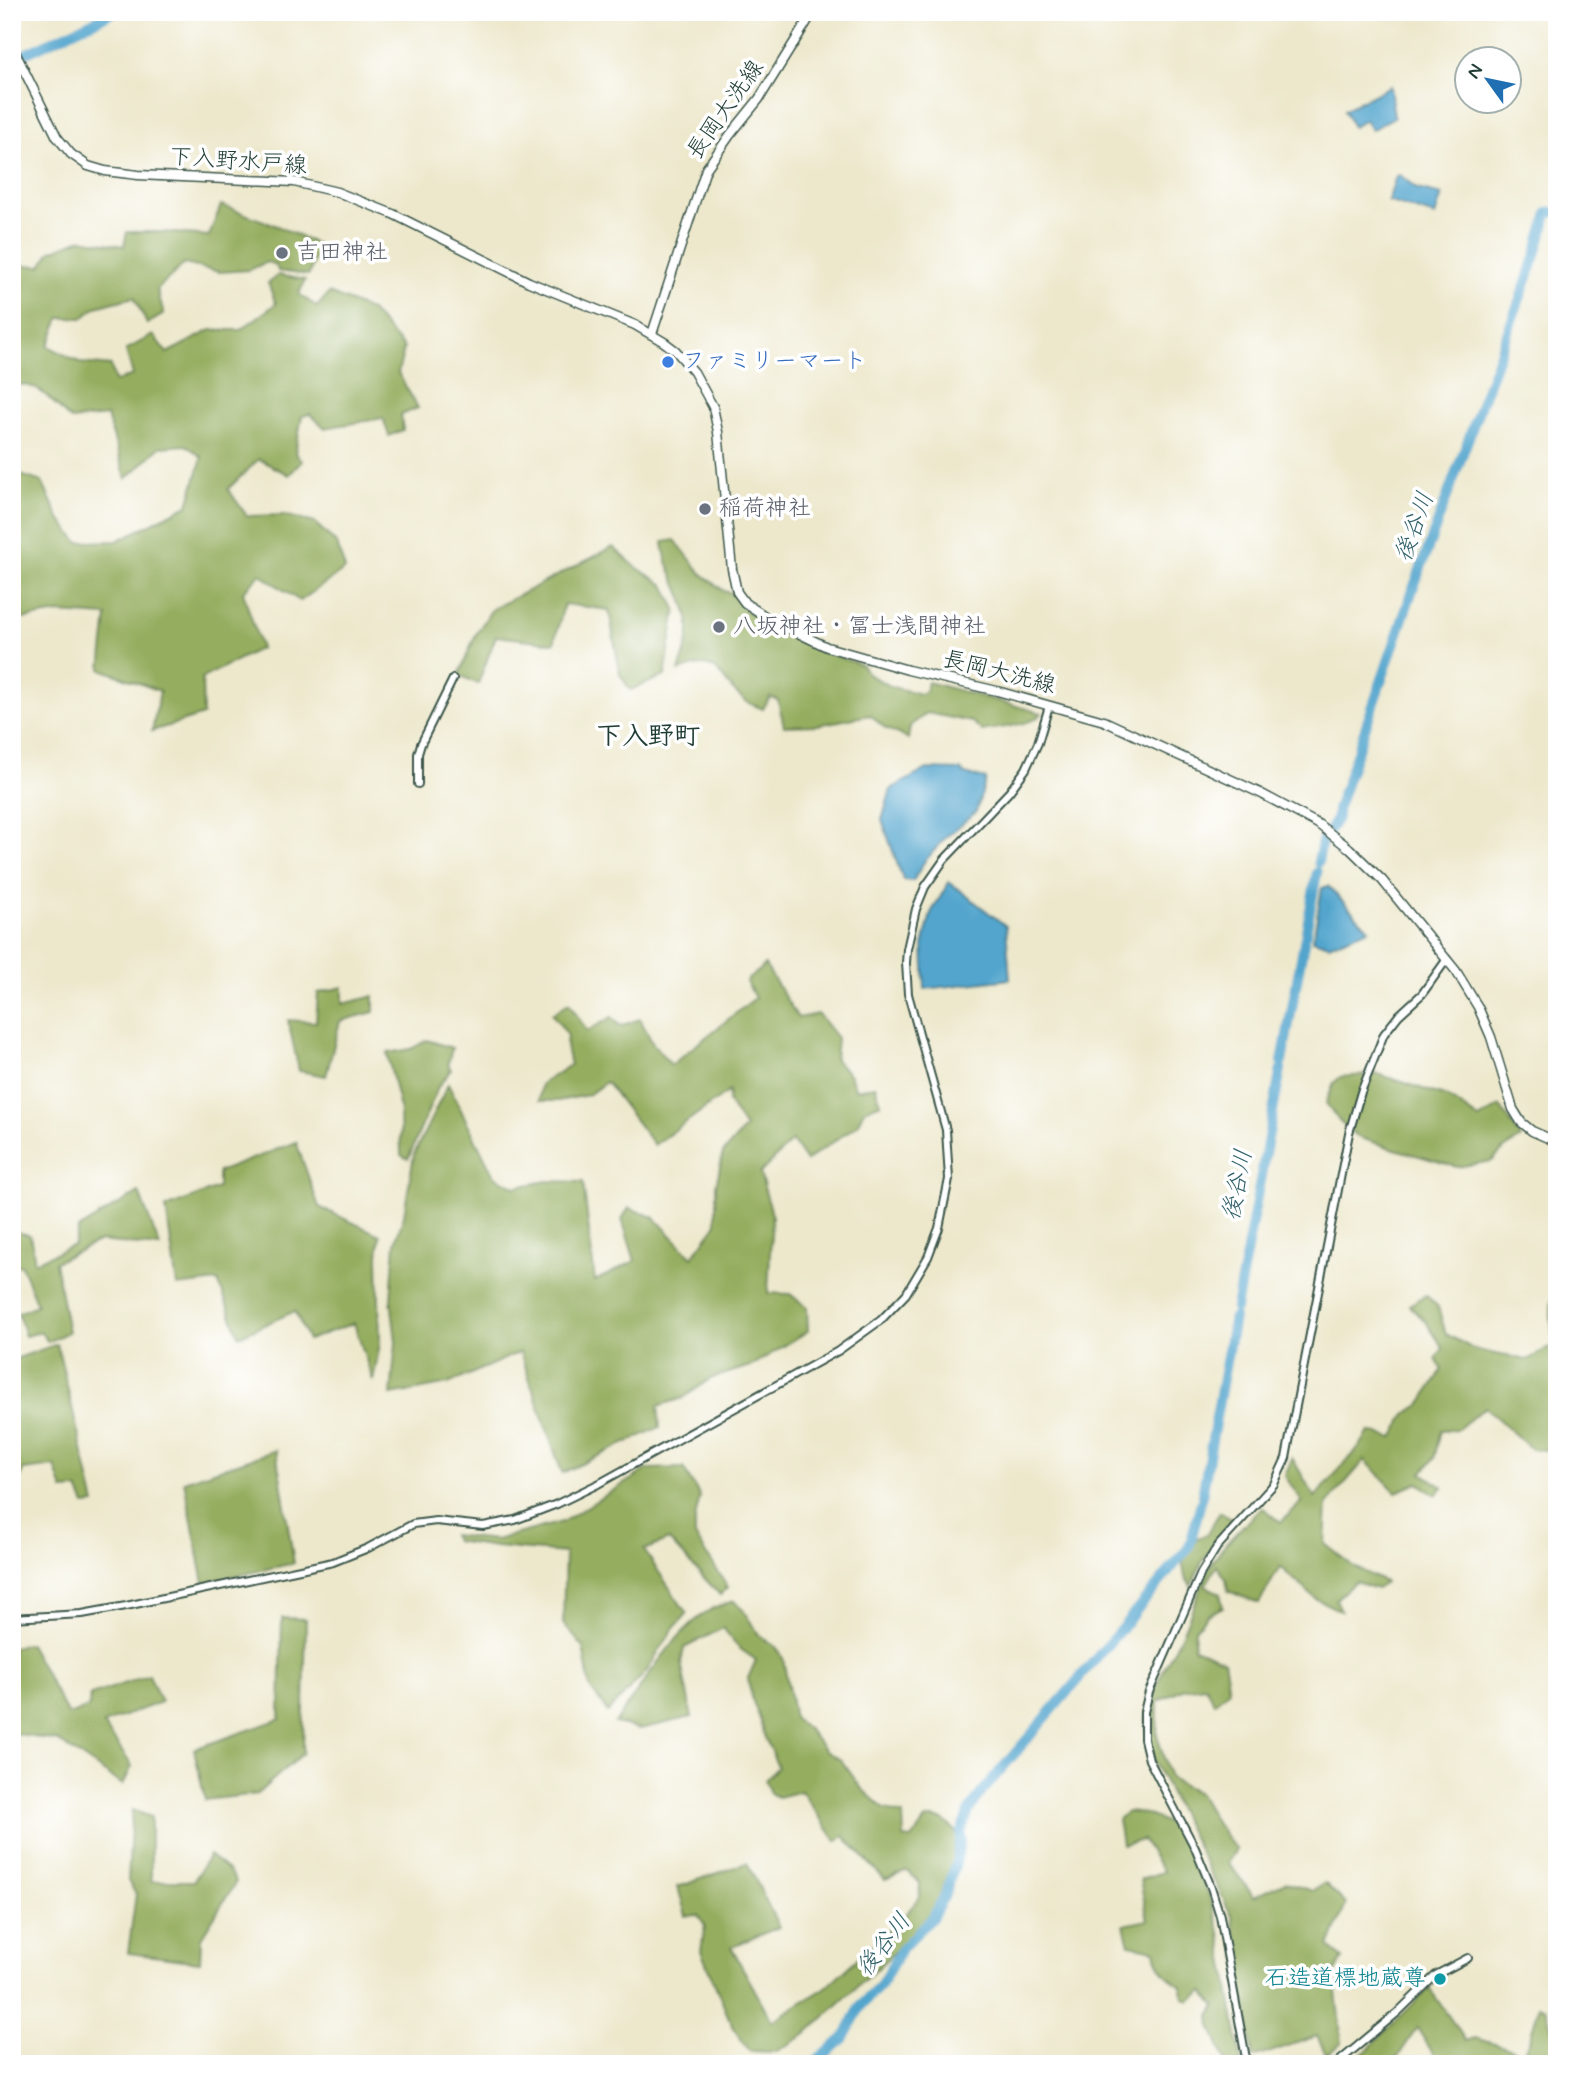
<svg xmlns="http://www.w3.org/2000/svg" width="1569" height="2076" viewBox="0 0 1569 2076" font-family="Mynerve,'Klee One',sans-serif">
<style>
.forest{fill:#94ad5f;stroke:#5a754a;stroke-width:2}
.water{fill:#52a5cd;stroke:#387180;stroke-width:2}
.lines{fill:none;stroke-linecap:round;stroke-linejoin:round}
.river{stroke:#52a5cd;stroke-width:10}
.minor-casing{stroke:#3e574b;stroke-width:10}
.major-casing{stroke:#3e574b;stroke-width:11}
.minor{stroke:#fff;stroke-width:6}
.major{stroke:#fff;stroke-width:8}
.worship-dot{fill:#6b7280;stroke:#fff;stroke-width:2.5}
.shop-dot{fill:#3f7fe0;stroke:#fff;stroke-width:2.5}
.culture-dot{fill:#0f9aa8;stroke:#fff;stroke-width:2.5}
.labels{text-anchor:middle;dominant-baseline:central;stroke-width:7;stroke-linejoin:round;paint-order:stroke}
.street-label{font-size:23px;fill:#1f3d34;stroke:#fff}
.worship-label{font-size:23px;fill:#5b616d;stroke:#fff;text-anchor:start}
.shop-label{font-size:23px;fill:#366cbe;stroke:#fff;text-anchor:start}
.culture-label{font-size:23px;fill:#0d838f;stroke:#fff;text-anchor:end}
.water-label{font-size:24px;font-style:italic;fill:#31616a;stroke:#fff}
.quarter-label{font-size:26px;font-weight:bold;fill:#1f3d34;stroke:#fff}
</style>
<rect width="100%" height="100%" fill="#fff"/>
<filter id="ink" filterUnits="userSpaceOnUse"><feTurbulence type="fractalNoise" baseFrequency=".0143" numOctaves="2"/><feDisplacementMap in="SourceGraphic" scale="14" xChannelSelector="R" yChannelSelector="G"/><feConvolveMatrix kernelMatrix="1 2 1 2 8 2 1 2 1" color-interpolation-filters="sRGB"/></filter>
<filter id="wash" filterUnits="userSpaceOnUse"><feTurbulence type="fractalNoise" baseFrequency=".00686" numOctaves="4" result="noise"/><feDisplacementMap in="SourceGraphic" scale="28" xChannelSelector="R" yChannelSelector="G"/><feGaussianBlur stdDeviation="1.57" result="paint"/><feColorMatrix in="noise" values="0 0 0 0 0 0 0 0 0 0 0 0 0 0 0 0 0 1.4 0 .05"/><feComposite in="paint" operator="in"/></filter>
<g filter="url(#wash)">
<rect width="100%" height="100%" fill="#ede8cc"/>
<g class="forest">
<path d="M221,205L277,226L319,245L309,275L278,271L276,265L267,262L249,270L220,272L184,264L157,289L164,314L147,324L134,297L96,307L83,318H60L48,346L81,363L111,366L115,382L133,375L126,350L153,335L167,353L211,330H240L276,304L268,283L278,275L305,280L299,294L317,307L329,293L370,310L404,348L398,373L418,408L401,415L403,430L389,436L383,418L325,428L310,414L302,416L295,453L302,461L289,475L259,459L228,489L247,516L284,515L315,523L337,544L345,569L300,601L260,574L243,592L261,648L202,678L203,715L152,731L160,691L101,669L107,616L59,613L22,619V597L12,583V478L21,475L42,482L59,518L78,542L117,541L188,505L202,457L186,445L160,447L126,479L107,416L71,420C59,410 50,395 35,388C27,384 20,386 12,382V265L41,266L51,251L81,239L124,246L127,232H163L209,236Z"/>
<path d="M675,540L702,574L724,591L734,594L741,606L762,622L816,649L862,665L869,675L892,687L920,694L925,691L928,682L1042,713C1034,725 997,728 982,731L972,722L927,713L910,726L908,739L885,728L870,715L818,725L784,726L778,700L770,697L763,709C757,706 748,704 743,699C715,678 723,654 679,671C683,658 690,641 689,627C688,598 665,571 663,542Z"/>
<path d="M613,547L636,567L664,585L676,609L665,676L630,690L620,674L609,610L564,604L554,643L496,636L478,684L459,675L475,636L492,609Z"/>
<path d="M765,965L798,1018L818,1014L837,1038L835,1060L850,1075L856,1090L875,1086L881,1103L864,1110L857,1125L806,1161L792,1141L760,1173L772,1215L768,1293L790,1294L807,1307L808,1331L753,1365L710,1379L683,1398L658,1406L660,1427L562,1473L520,1352L448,1384L391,1395L396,1342L391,1299L395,1243L404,1215L414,1154L448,1084L494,1176L516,1187L547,1181L583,1182L595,1281L635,1261L622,1219L629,1208L654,1217L692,1257L716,1225V1185L723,1153L745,1128L728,1102L729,1091L654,1145L606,1082L588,1095L558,1101H539L541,1084L570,1065L566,1047L567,1034L552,1014L569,1003L587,1031L612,1017L620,1026L640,1019L653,1044L671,1065L755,998L746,981Z"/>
<path d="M343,987V1004L374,996V1012L340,1021L326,1076L299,1071L288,1020L316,1022L318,993Z"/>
<path d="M427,1040L452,1048L448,1064L451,1070L438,1087L408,1159L401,1155L400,1109L387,1053L411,1049Z"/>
<path d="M1378,1074L1447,1097L1479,1119L1500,1106L1521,1138L1504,1149L1492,1161L1457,1167L1388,1147L1358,1137L1340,1122L1326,1103L1334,1083L1340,1077Z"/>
<path d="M296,1142L319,1207L380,1235L378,1256L380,1344L373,1381L354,1323L308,1340L295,1311L239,1336L218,1281L177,1286L166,1208L218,1188V1172Z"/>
<path d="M139,1192L160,1247L100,1241L55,1262L68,1332L48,1342L41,1332L25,1336L18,1313L37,1305L21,1265L12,1266V1231L30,1235L35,1262L74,1245L78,1229Z"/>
<path d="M1557,1286V1462L1547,1450L1531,1449L1485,1407L1458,1429L1441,1430L1434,1459L1422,1473L1443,1487L1436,1495L1418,1483L1396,1492L1365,1460L1327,1504L1325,1544L1354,1567L1385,1582L1377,1589L1355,1582L1336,1599L1341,1611L1316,1599L1280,1567L1259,1603L1228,1591L1226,1579L1217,1566L1205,1586L1220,1593L1223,1607L1207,1615L1195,1629L1194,1648L1224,1660L1229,1690L1214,1703L1205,1686L1182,1689L1158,1701L1157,1735L1170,1778L1199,1794L1214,1820L1236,1850L1228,1862L1254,1897L1285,1882L1312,1891L1325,1883L1346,1904L1329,1947L1343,1958L1334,1975L1342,2043L1326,2055L1317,2036L1253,2058L1232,1916L1153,1760C1149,1744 1144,1728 1147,1712C1151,1689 1170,1659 1180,1638C1194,1610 1200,1580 1218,1554C1230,1537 1248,1522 1262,1507L1281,1522L1302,1502L1285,1476L1292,1458L1315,1497L1360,1446L1369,1432L1393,1438L1406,1414L1420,1405L1442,1370L1436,1359L1443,1348L1426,1322L1409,1305L1426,1295L1438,1307L1446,1334L1475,1350L1527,1360L1554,1345C1552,1329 1547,1299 1557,1286Z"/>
<path d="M57,1344L95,1504L85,1505L78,1489L63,1490L55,1466L23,1470L14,1501L16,1522H12V1360Z"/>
<path d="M276,1450L294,1563L204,1583L184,1481Z"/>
<path d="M683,1468L700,1496L695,1519V1536L728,1587L720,1595L669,1540L644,1550L687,1614L674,1628L646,1672L608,1712L590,1688L583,1647L563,1623L565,1553L496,1547L455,1541L452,1535L495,1540L562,1522L648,1469Z"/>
<path d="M1220,1512L1233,1520L1202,1562L1191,1586L1185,1577L1182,1560L1197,1538L1206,1535Z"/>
<path d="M734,1601L743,1610L759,1635L777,1648L783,1658L794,1719L809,1730L825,1751L841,1760L862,1789L883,1808L903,1815L904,1838L912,1839L926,1819C947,1818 946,1822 959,1836C956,1861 943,1898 930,1919L805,2035L775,2052L750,2051L733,2028L701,1951L705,1925L698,1915L686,1916L678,1887L747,1863L779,1927L731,1947L772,2021L825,1988L907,1913L919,1897L920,1883L907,1871L885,1880L844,1836L836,1841L801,1791L778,1797L770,1793L765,1780L778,1767L763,1733L760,1719L752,1699L748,1678L756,1660L739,1648L723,1628L684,1648L681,1663L692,1717L640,1729L615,1723C641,1688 675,1628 714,1608C720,1605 728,1603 734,1601Z"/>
<path d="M282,1618L306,1619L303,1753L257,1794L205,1800L194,1749L280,1719Z"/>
<path d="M29,1644L68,1715L88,1708L91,1695L149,1675L161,1702L103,1724L132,1766L123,1785L58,1741L12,1733V1647Z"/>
<path d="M132,1810L151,1817V1881H194L209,1855L228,1870L236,1882L201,1938L200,1962L128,1953L136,1894L128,1881Z"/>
<path d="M1127,1812L1146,1814L1177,1827L1192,1857L1208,1892L1219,1928L1242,2064H1227L1211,2026L1210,2015L1216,2006L1203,1991L1190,2001L1184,1998L1181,1986C1167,1977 1157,1968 1155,1950L1129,1945L1124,1925L1148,1920L1140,1879L1163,1872L1143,1840L1122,1845L1118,1819Z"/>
<path d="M1429,1988L1466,2041L1475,2038L1523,2053L1530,2039L1539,2006L1546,2009L1557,2045V2064H1440L1417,2028L1393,2064H1350L1366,2051Z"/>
</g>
<g class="water">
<path d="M1390,86L1394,117L1371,130L1365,120L1353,127L1344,110Z"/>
<path d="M1400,175L1417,189L1442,195L1435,216L1388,201L1396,176Z"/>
<path d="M927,769L961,770L965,774L986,779L976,812L945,838L924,862L913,881L903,880L882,820L891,789Z"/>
<path d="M949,882L1006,926L1010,979L925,989L923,946L931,913Z"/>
<path d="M1328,886L1369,929L1329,945L1313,940L1322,888Z"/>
</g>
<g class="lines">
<g class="river">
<path d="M12,60L114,12"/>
<path d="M1318,862L1322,842L1337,818V810L1413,589L1535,258L1548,213L1557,212"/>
<path d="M1282,1062L1317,872"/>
<path d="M1236,1308L1281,1069"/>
<path d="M1202,1496L1234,1317"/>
<path d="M1126,1623L1189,1547L1201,1502"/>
<path d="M961,1832L969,1811L982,1792L1122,1628"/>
<path d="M813,2064L843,2039L862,2004L880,1986L902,1948L932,1918L944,1897L956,1863L961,1837"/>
</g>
</g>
</g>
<g filter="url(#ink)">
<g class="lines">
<g class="minor-casing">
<g id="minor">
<path d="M418,784V754L421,744L453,679"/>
<path d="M12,1618L82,1614L126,1606L333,1562L368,1548L413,1524L436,1521L483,1526L515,1520L557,1504L598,1484L838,1351L881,1320L906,1294L928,1257L939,1228L949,1179L946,1130L908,994L906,963L907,949L916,909L925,887L944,860L1009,792L1026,769L1038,743L1049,706"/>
<path d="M1247,2064L1220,1916L1211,1887L1195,1848L1149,1760L1144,1739V1712L1149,1692L1201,1573L1217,1547L1274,1484L1286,1458L1289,1442L1349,1133L1361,1092L1384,1034L1399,1015L1422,994L1447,959"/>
<path d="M1336,2064L1397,2013L1436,1975L1468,1958"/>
</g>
</g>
<g class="major-casing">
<g id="major">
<path d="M12,46L57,137L71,154L88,166L105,171L138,175L294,182L337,192L393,214L529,282L635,325L664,342L676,351L694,372L713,407L718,432L732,569L737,592L745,603L771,620L827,647L908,670L997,691L1104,721L1260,793L1318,824L1349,848L1382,880L1456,971L1478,1007L1491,1037L1513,1109L1521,1122L1532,1131L1557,1142"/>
<path d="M652,334L706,169L730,135L759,99L813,12"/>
</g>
</g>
<use href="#minor" class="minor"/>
<use href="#major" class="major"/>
</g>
</g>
<g class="worship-dot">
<circle cx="282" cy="253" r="7"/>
<circle cx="705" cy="509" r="7"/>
<circle cx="719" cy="627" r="7"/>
</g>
<circle class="shop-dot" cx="668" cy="362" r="7"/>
<circle class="culture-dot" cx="1440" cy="1979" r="7"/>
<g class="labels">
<g class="street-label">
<text transform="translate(726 110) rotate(-55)">長岡大洗線</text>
<text transform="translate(238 162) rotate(4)">下入野水戸線</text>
<text transform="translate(999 673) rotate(14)">長岡大洗線</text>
</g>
<g class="worship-label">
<text x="296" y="253">吉田神社</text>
<text x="719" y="509">稲荷神社</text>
<text x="733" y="627">八坂神社・冨士浅間神社</text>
</g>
<g class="shop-label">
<text x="682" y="362">ファミリーマート</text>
</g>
<g class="culture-label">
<text x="1426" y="1979">石造道標地蔵尊</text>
</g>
<g class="water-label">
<text transform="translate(1415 527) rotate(-70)">後谷川</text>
<text transform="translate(1238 1185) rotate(-79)">後谷川</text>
<text transform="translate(884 1945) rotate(-52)">後谷川</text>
</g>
<g class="quarter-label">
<text x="648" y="737">下入野町</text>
</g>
</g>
<rect width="1569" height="2076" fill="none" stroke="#fff" stroke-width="42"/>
<g transform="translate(1488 80) rotate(303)"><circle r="33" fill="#ffffff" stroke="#a5b1ae" stroke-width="2"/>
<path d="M0-5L12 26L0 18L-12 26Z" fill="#1f6fb2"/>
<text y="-10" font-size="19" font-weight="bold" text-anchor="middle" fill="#1f3d34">N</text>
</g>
</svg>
